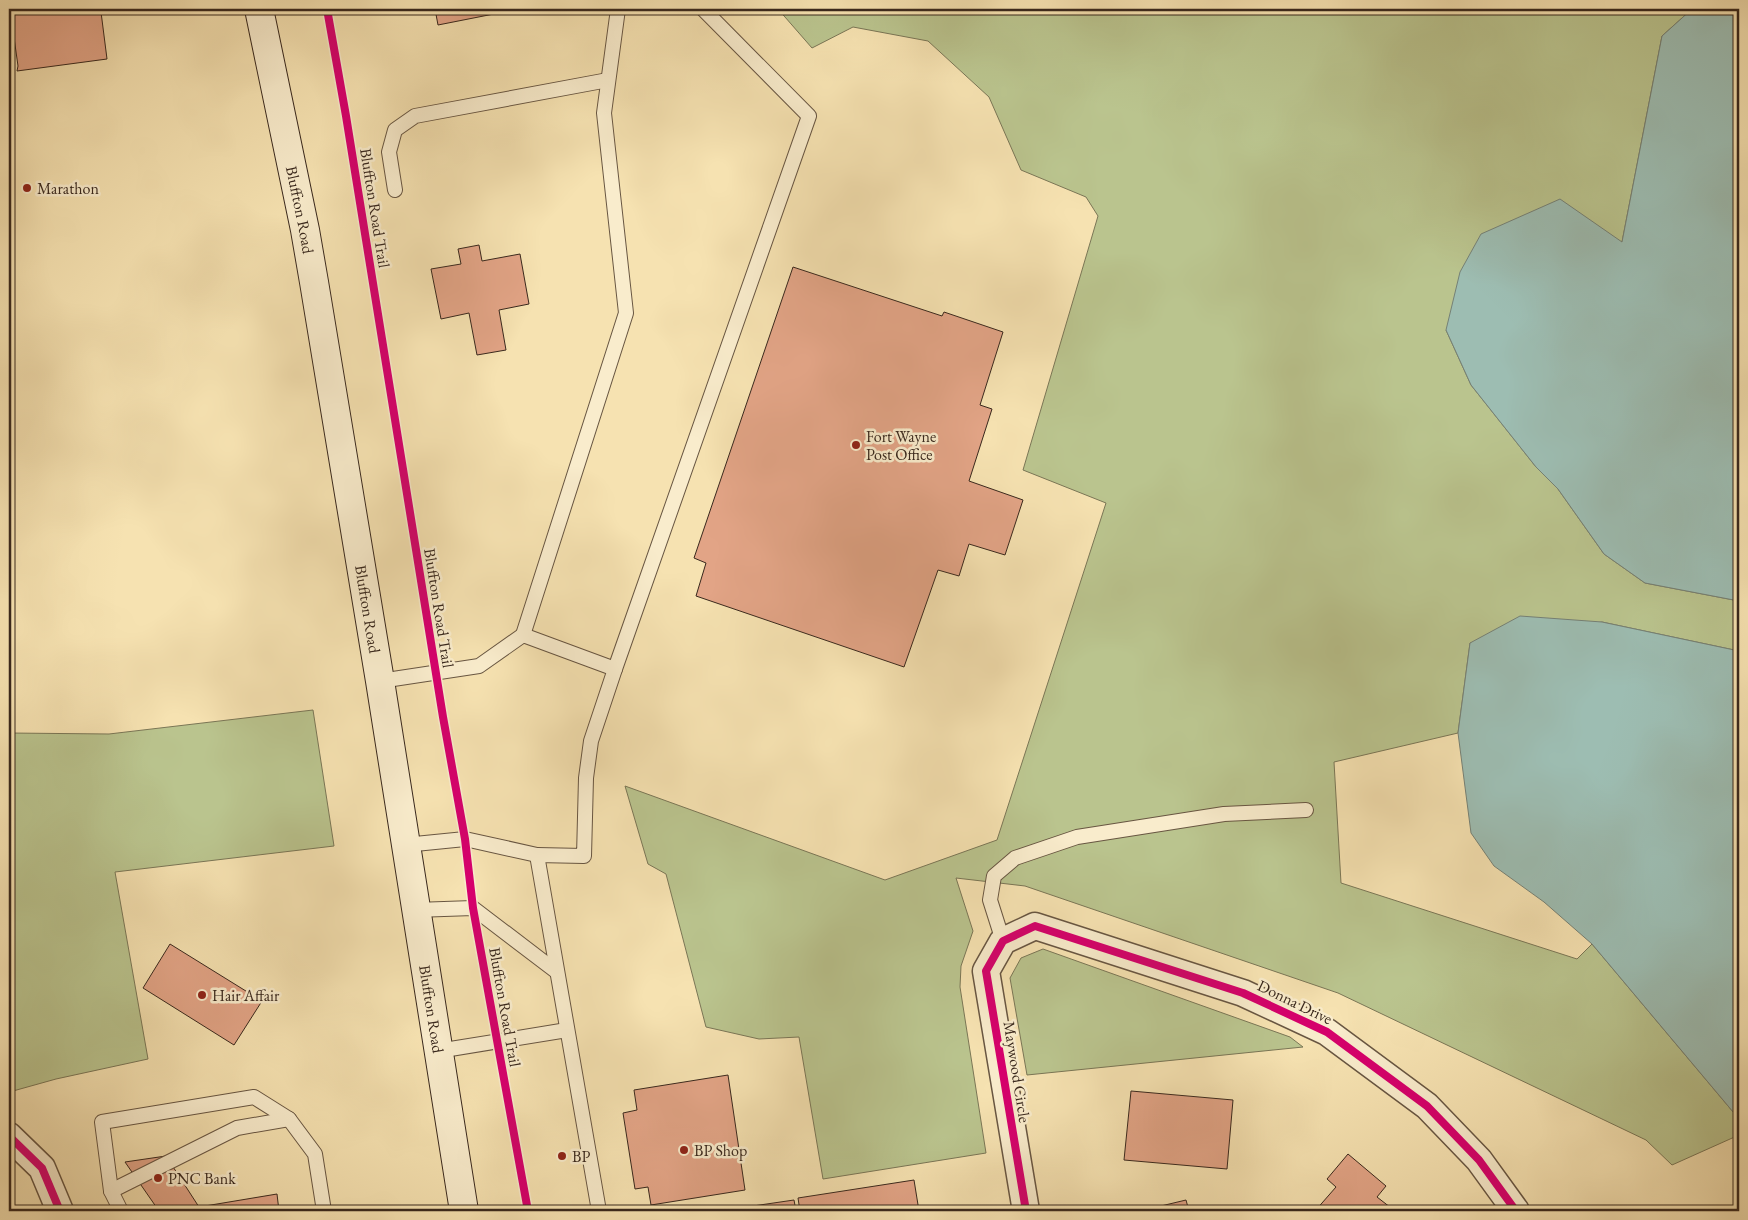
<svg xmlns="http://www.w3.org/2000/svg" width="1748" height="1220" viewBox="0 0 1748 1220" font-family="'EB Garamond',serif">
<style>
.green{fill:#bac48e;stroke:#7a7656}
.water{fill:#9dbdb2;stroke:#758176}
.building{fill:#e2a486;stroke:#39281d}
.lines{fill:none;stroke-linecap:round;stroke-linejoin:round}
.service-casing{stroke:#685642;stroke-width:16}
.minor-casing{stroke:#685642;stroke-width:29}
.secondary-casing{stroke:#39281d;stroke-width:30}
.service{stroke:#f9eccc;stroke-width:14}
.minor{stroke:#f9eccc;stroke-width:26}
.secondary{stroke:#f9eccc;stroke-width:28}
.cycleway-casing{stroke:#f9eccc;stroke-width:11}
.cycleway{stroke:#d6006c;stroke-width:8}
.poi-dot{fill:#8f2418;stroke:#f9eccc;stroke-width:2}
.labels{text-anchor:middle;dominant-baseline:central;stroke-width:5;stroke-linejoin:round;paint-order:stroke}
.poi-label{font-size:16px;fill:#39281d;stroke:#f9eccc;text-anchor:start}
.street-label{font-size:16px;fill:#39281d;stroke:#f9eccc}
</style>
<rect width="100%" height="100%" fill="#f6e2b1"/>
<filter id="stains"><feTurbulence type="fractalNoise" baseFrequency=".004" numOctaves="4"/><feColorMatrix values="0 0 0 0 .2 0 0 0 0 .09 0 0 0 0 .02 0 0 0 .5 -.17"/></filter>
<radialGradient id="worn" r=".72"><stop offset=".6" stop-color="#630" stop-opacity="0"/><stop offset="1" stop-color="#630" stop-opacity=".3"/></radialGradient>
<g class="green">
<path d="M778,9H1692L1662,36L1622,242L1446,330L1471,385L1536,467L1558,489L1604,554L1645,583L1739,601V651L1602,622L1470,643L1458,733L1334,762L1341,883L1577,959L1592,944L1739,1119V1135L1672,1165L1646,1140L1338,993L1025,886L956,878L973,931L961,966L960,987L986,1153L823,1179L799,1037L759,1039L706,1027L666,874L648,864L625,786L885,880L997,840L1106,503L1023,470L1098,216L1086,197L1021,170L989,97L928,41L853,27L812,48Z"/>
<path d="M313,710L334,846L115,872L148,1059L56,1079L13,1091L9,1090V733L109,734Z"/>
<path d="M1043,949L1290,1037L1303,1047L1027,1075L1010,978L1021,958Z"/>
</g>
<g class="water">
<path d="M1692,9H1739V601L1645,583L1604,554L1558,489L1536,467L1471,385L1446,330L1460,272L1481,234L1560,199L1622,242L1662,36Z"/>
<path d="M1520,616L1602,622L1739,651V1119L1592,944L1544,902L1494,866L1471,833L1458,733L1470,643Z"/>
</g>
<g class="building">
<path d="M10,9H116L101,12L107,59L17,71L18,66Z"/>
<path d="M435,9H519L438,25Z"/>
<path d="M479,245L482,261L520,254L529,304L499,310L506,350L477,355L469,313L441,319L431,269L461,264L458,249Z"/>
<path d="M793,267L942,316L944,312L1003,332L980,405L992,409L969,481L1023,500L1005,555L969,544L959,576L938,570L904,667L696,596L706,563L694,558Z"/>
<path d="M170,944L262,1001L234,1045L143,988Z"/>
<path d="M728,1075L745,1190L651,1205L648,1187L635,1189L623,1113L637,1110L634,1090Z"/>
<path d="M1131,1091L1233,1100L1227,1169L1124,1160Z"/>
<path d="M1348,1154L1386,1186L1377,1197L1395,1211H1315L1336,1187L1327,1179Z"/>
<path d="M166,1156L199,1207L277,1194L279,1211H159L125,1162Z"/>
<path d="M914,1180L919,1211H800L798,1198Z"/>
<path d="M794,1200L796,1211H719Z"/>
<path d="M1186,1200L1189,1211H1140Z"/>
</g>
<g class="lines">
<g class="service-casing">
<g id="service">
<path d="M395,190L389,152L395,130L415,116L608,80"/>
<path d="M523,635L626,313L604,113L618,9"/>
<path d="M615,669L809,116L703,9"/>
<path d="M380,681L479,666L523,635L615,669L591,741L586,778L584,856L537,855L599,1211"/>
<path d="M405,845L465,839L537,855"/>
<path d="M415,910L473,908L557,972"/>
<path d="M1003,941L990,900L994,876L1015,858L1077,837L1224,814L1306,810"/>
<path d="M438,1051L567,1030"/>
<path d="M111,1191L237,1128L289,1119"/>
<path d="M121,1211L111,1191L102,1122L254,1097L289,1119L315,1154L324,1211"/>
</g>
</g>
<g class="minor-casing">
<g id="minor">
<path d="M9,1136L42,1168L60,1211"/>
<path d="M1026,1211L986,971L1003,941L1035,926L1243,993L1327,1032L1427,1106L1479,1160L1516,1211"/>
</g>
</g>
<g class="secondary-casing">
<g id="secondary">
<path id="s1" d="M259,9L305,230L314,282L380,681L464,1211"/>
</g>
</g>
<use href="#service" class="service"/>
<use href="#minor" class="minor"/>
<use href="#secondary" class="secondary"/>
<g class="cycleway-casing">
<g id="cycleway">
<path d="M327,9L346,116L443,717L465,839L473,908L528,1211"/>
<path d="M9,1136L42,1168L60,1211"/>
<path d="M1026,1211L986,971L1003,941L1035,926L1243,993L1327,1032L1427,1106L1479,1160L1516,1211"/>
</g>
</g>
<use href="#cycleway" class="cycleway"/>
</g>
<g class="poi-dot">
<circle cx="27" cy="188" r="5"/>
<circle cx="856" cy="445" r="5"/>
<circle cx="202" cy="995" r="5"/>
<circle cx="684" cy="1150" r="5"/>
<circle cx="562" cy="1156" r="5"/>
<circle cx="158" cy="1178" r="5"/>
</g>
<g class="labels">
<g class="poi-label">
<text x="37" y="188">Marathon</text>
<text x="866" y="436">Fort Wayne<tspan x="866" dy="18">Post Office</tspan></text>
<text x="212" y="995">Hair Affair</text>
<text x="694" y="1150">BP Shop</text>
<text x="572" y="1156">BP</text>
<text x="168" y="1178">PNC Bank</text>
</g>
<g class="street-label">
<text transform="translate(375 208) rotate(81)">Bluffton Road Trail</text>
<text stroke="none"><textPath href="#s1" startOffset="205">Bluffton Road</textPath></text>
<text transform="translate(439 608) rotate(81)">Bluffton Road Trail</text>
<text stroke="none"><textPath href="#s1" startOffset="610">Bluffton Road</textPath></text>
<text transform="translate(1295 1002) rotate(26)">Donna Drive</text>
<text transform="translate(505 1007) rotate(80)">Bluffton Road Trail</text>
<text stroke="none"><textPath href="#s1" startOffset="1015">Bluffton Road</textPath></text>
<text transform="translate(1017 1072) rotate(81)">Maywood Circle</text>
</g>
</g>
<rect width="1748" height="1220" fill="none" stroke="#f6e2b1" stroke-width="30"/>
<rect x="10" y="10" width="1728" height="1200" fill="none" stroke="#39281d" stroke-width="2.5"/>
<rect x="15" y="15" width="1718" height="1190" fill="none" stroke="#39281d"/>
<rect width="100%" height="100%" filter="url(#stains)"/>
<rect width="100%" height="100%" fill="url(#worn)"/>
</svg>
